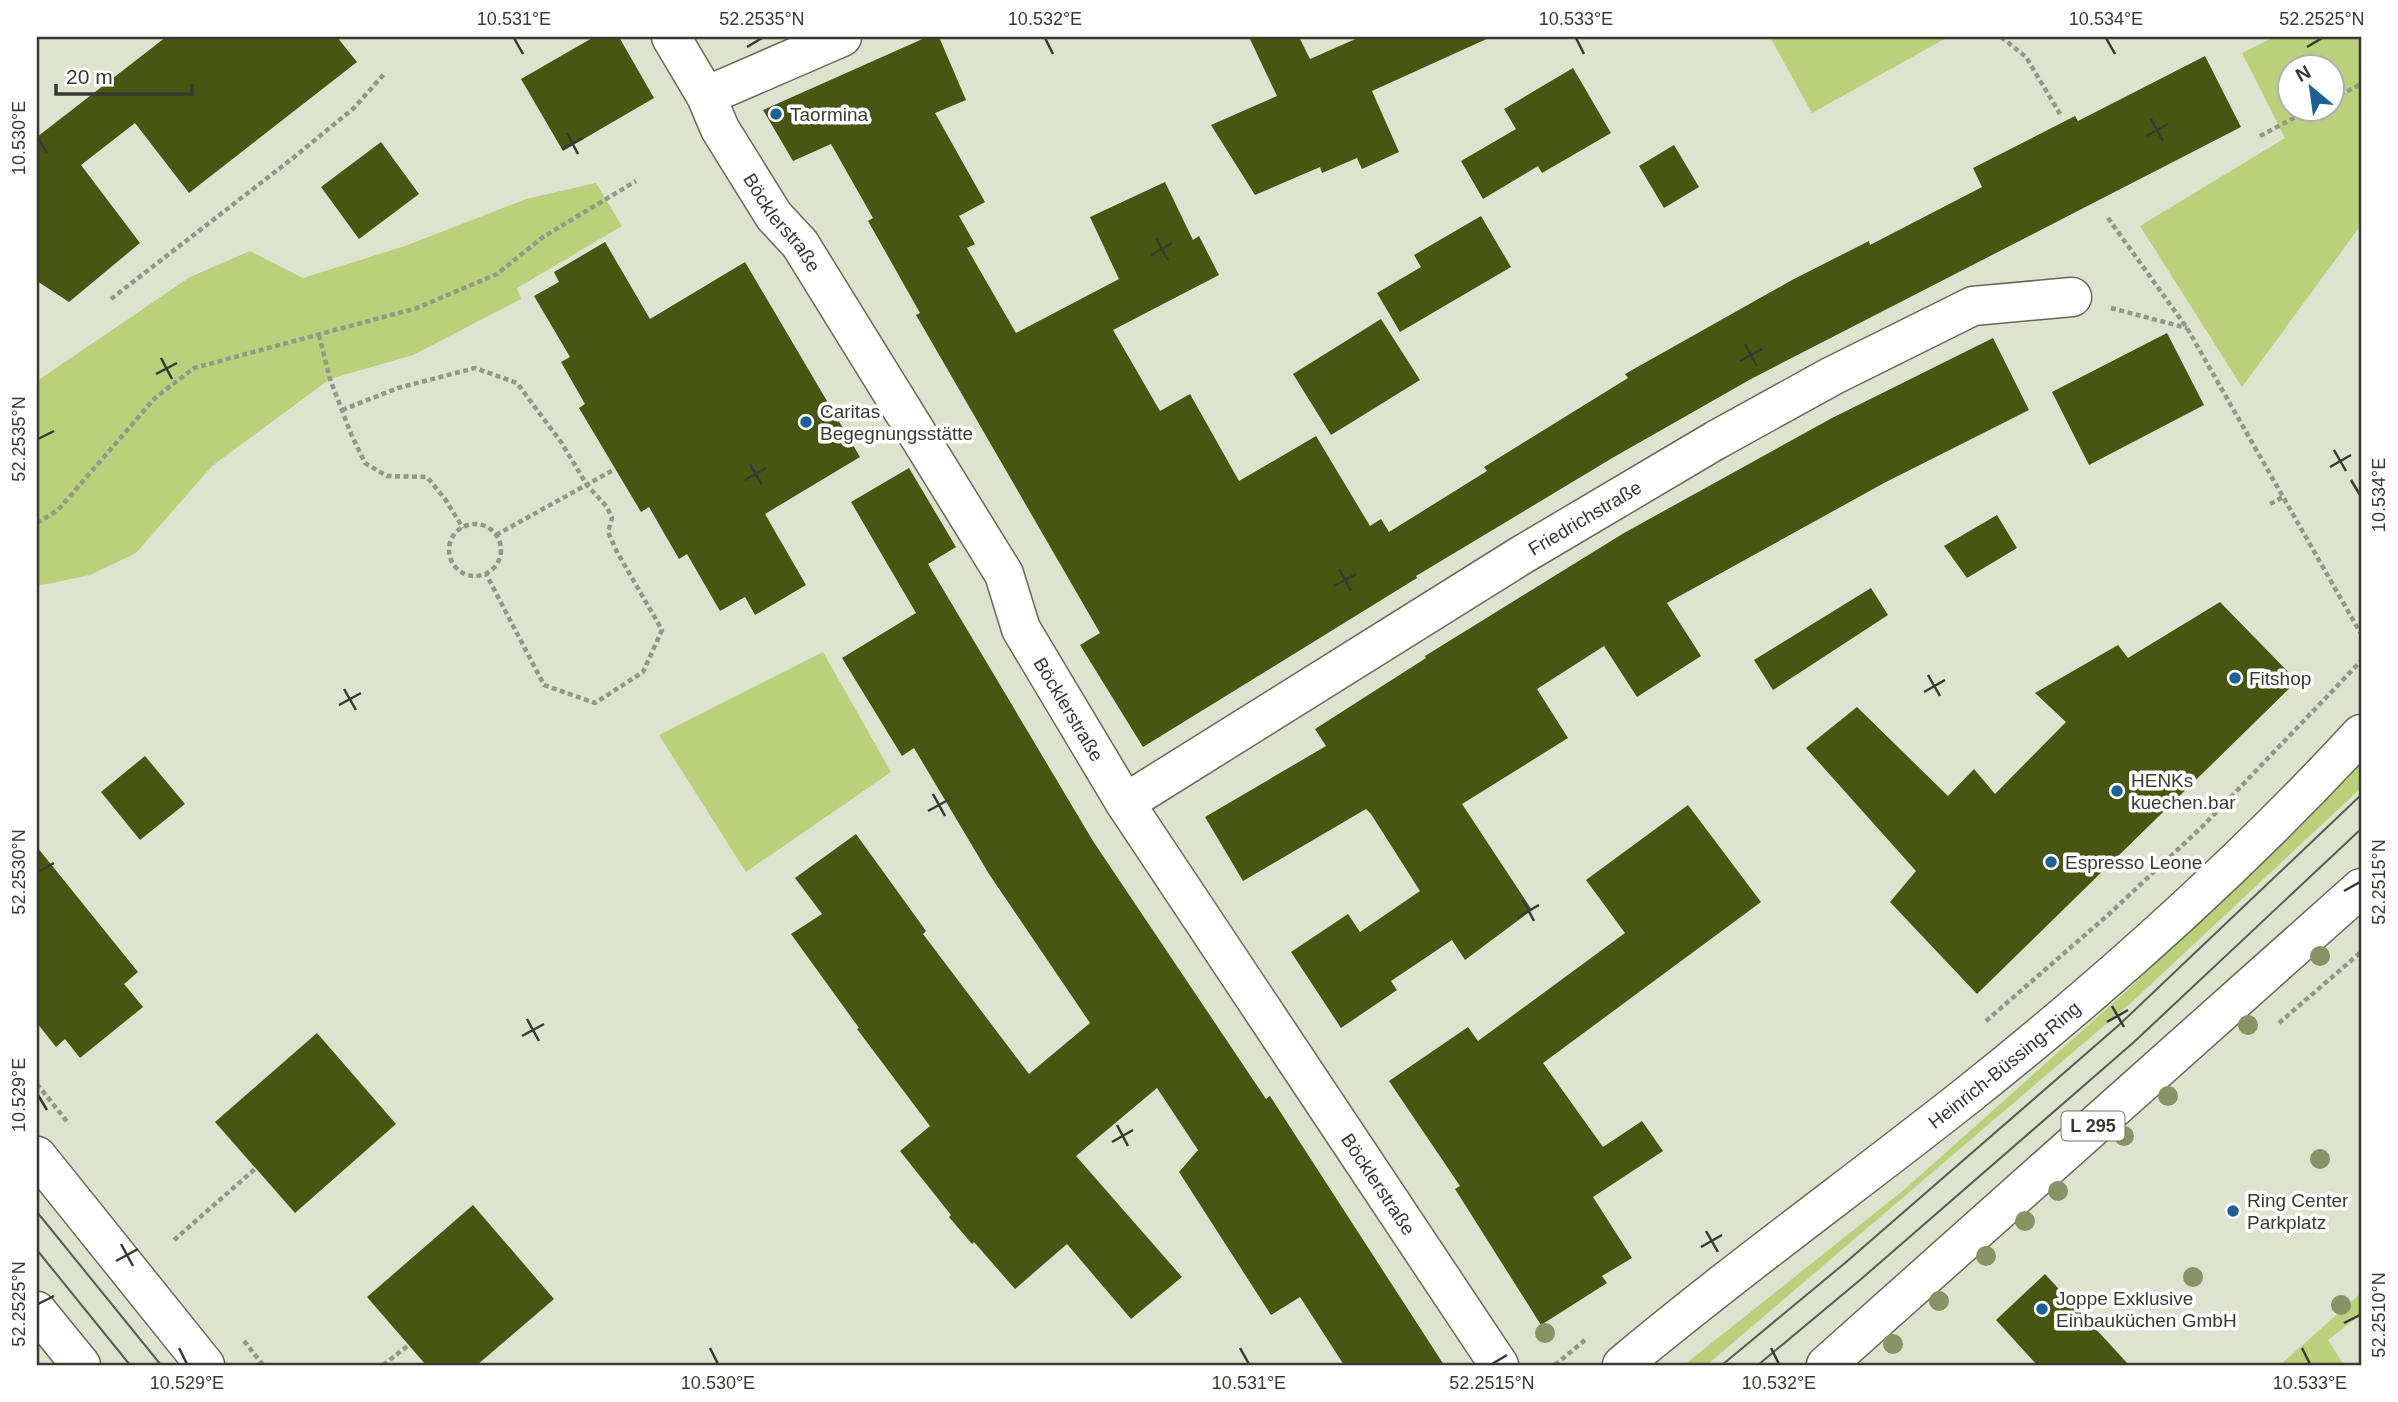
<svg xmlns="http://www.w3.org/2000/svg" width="2398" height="1402" viewBox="0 0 2398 1402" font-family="Arial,sans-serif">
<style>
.green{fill:#bad17b;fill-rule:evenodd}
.building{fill:#475611}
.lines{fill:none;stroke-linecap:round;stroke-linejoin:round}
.street-casing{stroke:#646a57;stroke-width:41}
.secondary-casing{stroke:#646a57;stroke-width:41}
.primary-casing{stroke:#646a57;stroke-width:41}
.path{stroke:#929788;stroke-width:4.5;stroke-dasharray:5 3.5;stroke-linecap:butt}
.street{stroke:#fff;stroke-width:38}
.secondary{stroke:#fff;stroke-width:38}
.primary{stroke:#fff;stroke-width:38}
.tram{stroke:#585c51;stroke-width:2}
.tree{fill:#879265}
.ticks{fill:none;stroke:#373a32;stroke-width:2.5}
.poi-dot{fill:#1e6096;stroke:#fff;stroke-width:2.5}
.labels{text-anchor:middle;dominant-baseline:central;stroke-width:7;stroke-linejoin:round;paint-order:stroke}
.shield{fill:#fff;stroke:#737570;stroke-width:2}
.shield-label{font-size:18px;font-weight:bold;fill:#373a32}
.poi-label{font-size:19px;fill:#373a32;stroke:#fff;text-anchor:start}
.street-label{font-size:19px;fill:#373a32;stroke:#fff}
.neatline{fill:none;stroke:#373a32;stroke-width:2.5}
.ticks-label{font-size:18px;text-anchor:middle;fill:#373a32}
</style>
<rect width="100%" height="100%" fill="#dde3ce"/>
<g class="green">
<path d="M1770,37H1948L1812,113Z"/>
<path d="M2274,37H2361V225L2242,387L2140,226L2285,138L2242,53ZM2332,66V108H2290V66Z"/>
<path d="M596,183L622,226L517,288L521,299L413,355L330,379L212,466L136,553L90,575L37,586V381L190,277L250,251L303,278L408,245L526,199Z"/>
<path d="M823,652L891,772L746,872L659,735Z"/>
<path d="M2361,764V788L2133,1001L1707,1365H1684L1905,1189L2131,987Z"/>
<path d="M2361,1293V1314L2328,1340L2344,1365H2280Z"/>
</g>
<g class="building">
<path d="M166,37H337L357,62L189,193L135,123L81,165L140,243L69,302L37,281V137Z"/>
<path d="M594,37H619L654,98L563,151L521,79Z"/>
<path d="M927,37H939L966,100L935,113L985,202L959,216L975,244L967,248L1016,333L1119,279L1090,217L1165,182L1193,240L1199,236L1219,275L1113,330L1160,411L1190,394L1239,481L1316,436L1370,526L1381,519L1389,532L1487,471L1484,467L1628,378L1625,374L1792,280L1869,241L1870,245L1982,187L1973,168L2075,116L2078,121L2205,56L2241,127L1751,379L1614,457L1416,576L1417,578L1143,747L1080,645L1100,633L916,315L920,313L868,221L873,218L831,144L793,161L763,110Z"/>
<path d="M1249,37H1299L1310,59L1360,37H1491L1372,91L1399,152L1362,169L1357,158L1322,173L1320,167L1255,195L1211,125L1277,96Z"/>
<path d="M1573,68L1611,133L1542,173L1538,166L1483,199L1461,161L1516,129L1504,109Z"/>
<path d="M381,142L419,194L359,239L321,187Z"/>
<path d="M1674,145L1699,187L1664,208L1639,166Z"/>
<path d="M1481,216L1511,267L1400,332L1377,293L1421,267L1414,255Z"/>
<path d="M605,242L650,319L745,262L860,457L765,514L806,585L755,615L745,597L720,611L687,554L679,559L649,507L641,512L579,408L585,404L561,362L570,357L534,296L559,282L554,272Z"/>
<path d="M1381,319L1420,380L1331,435L1293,374Z"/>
<path d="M2167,333L2204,405L2089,465L2052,392Z"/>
<path d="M1993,338L2029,410L1884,483L1667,603L1701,656L1637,697L1604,646L1537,689L1568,738L1462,804L1532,910L1465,960L1452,940L1391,981L1397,990L1341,1028L1291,952L1348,914L1360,932L1420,891L1371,814L1366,809L1243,881L1205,817L1326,746L1315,729L1426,658L1425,656L1624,533L1832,418Z"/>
<path d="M909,468L956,547L928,564L1093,841L1266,1099L1270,1096L1444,1365H1344L1300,1297L1271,1315L1179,1172L1198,1150L1157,1088L1076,1156L1182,1277L1131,1319L1067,1244L1015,1289L974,1242L972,1244L949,1217L951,1215L900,1151L930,1126L857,1029L859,1028L791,934L822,914L795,878L856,834L926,931L923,934L1029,1074L1090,1023L989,874L914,748L902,756L842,658L916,613L851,502Z"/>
<path d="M1997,515L2017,548L1967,578L1944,546Z"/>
<path d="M1871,588L1888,615L1773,690L1754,660Z"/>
<path d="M2220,602L2297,681L1977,994L1890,902L1916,871L1806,748L1857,707L1948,796L1974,769L1995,794L2066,722L2035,693L2118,645L2128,658Z"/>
<path d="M145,756L185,804L140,840L101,792Z"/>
<path d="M1688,805L1761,902L1543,1063L1603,1147L1642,1121L1663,1151L1593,1197L1632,1258L1602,1276L1607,1283L1541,1325L1455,1189L1460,1186L1389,1081L1468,1027L1478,1041L1625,933L1586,880Z"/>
<path d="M37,847L138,972L124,984L143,1007L80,1058L65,1039L56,1047L37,1023Z"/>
<path d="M317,1033L396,1124L295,1213L215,1122Z"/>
<path d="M473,1205L554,1299L477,1365H426L367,1297Z"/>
<path d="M2045,1274L2129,1365H2037L1996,1320Z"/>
</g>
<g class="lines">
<g class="street-casing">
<g id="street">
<path id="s1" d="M671,37L706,96L720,129L774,216L800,244L1004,574L1021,629L1125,803L1499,1365"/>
<path d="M706,96L842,37"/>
<path id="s2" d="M1125,803L1520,556L1716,440L1832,376L1973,306L2072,297"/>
</g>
</g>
<g class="secondary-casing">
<g id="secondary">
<path d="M37,1156L205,1365"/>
<path d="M37,1311L81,1365"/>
</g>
</g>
<g class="primary-casing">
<g id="primary">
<path id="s3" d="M1622,1365C1733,1272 1850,1188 1964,1098C2105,986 2239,866 2361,734"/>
<path d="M1826,1365L2361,888"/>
</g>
</g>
<g class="path">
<path d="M2001,37L2026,57L2060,114"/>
<path d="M2332,99L2361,84"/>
<path d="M2260,136L2313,108"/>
<path d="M2108,218L2187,328L2361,634"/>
<path d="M111,299L293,158L354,108L384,74"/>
<path d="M2111,308L2187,328"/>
<path d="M319,335L330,379L351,434L365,463L387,476L427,477L445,499L463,528"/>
<path d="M342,410L398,388L475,368L517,383L561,442L587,485L607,507L612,518L608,532L617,552L662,630L643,672L595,703L544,685L486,574"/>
<path d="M2270,504L2283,497"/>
<path d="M37,523L58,510L155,398L194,368L417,308L497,274L543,237L636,181"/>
<circle cx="475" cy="550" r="26"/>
<path d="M496,535L615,469"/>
<path d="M1986,1021L2108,915L2205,824L2361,661"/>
<path d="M2279,1023L2361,952"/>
<path d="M37,1084L69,1124"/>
<path d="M174,1240L256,1168"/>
<path d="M244,1341L263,1365"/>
<path d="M383,1365L409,1345"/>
<path d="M1555,1365L1585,1340"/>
</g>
<use href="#street" class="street"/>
<use href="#secondary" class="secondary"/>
<use href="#primary" class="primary"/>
<g class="tram">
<path d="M37,1212L161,1365"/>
<path d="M37,1250L130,1365"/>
<path d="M1722,1365L1845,1263L2119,1025L2361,795"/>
<path d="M1758,1365L1860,1280L2134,1042L2361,829"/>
</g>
</g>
<g class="tree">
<circle cx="2320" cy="956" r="10"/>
<circle cx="2248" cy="1025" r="10"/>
<circle cx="2168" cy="1096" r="10"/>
<circle cx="2124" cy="1136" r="10"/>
<circle cx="2320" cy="1159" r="10"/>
<circle cx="2058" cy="1191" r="10"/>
<circle cx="2025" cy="1221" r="10"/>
<circle cx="1986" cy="1256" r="10"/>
<circle cx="2193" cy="1277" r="10"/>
<circle cx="1939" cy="1301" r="10"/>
<circle cx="2341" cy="1305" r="10"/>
<circle cx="1545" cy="1333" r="10"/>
<circle cx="1893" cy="1344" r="10"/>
</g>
<path class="ticks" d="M514,38L523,54M1045,38L1053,54M1576,38L1584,54M2106,38L2115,54M747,47L762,38M2307,47L2322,38M2151,119L2163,141M567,133L578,154M2146,136L2168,124M38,138L47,153M562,149L583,138M1156,238L1168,260M1151,255L1172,243M1745,344L1757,366M161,358L172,379M1740,361L1762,349M156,374L177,363M38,439L54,431M2334,450L2346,471M750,464L762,485M2330,467L2351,455M745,480L766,468M2351,480L2360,495M1339,569L1351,591M1334,586L1356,574M1928,675L1940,696M344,689L356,710M1924,692L1945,680M339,705L361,693M933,794L945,816M928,811L950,799M38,872L54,863M2344,891L2360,882M1523,900L1534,921M1518,917L1539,905M2112,1006L2124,1027M527,1019L539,1041M2107,1022L2128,1010M522,1036L544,1024M38,1095L47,1110M1117,1125L1128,1146M1112,1142L1133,1130M1706,1231L1718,1252M121,1244L133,1266M1701,1247L1722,1235M116,1261L138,1249M38,1304L54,1296M2344,1323L2360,1315M179,1348L187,1364M710,1348L718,1364M1240,1348L1249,1364M1771,1348L1779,1364M2302,1348L2310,1364M1492,1364L1507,1355"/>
<g class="poi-dot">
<circle cx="776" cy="114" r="7"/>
<circle cx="806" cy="422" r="7"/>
<circle cx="2235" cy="678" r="7"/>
<circle cx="2117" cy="791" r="7"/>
<circle cx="2051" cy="862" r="7"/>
<circle cx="2233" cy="1211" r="7"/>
<circle cx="2042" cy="1309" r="7"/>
</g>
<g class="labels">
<rect class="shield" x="2061.5" y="1111.5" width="63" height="29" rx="5"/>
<g class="shield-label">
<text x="2093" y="1126">L 295</text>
</g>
<g class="poi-label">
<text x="790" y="114">Taormina</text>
<text x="820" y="411">Caritas<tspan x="820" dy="22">Begegnungsstätte</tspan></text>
<text x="2249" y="678">Fitshop</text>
<text x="2131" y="780">HENKs<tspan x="2131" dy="22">kuechen.bar</tspan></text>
<text x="2065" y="862">Espresso Leone</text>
<text x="2247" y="1200">Ring Center<tspan x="2247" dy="22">Parkplatz</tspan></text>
<text x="2056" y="1298">Joppe Exklusive<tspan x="2056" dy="22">Einbauküchen GmbH</tspan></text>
</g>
<g class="street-label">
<text stroke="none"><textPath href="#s1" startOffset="217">Böcklerstraße</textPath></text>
<text stroke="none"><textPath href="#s2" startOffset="541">Friedrichstraße</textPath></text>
<text stroke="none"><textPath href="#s1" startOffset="784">Böcklerstraße</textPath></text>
<text stroke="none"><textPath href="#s3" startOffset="486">Heinrich-Büssing-Ring</textPath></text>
<text stroke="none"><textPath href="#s1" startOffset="1351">Böcklerstraße</textPath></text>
</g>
</g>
<rect width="2398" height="1402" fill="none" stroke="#ffffff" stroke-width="77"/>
<g transform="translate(2311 88) rotate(331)"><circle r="33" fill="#ffffff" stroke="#afb0ad" stroke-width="2"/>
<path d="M0-5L12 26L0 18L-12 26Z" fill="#1e6096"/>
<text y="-10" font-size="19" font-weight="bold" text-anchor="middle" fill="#373a32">N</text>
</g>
<path d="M56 84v10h136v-10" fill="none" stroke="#373a32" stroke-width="3.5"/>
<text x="66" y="84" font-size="21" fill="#373a32" stroke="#ffffff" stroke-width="5" paint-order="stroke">20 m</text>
<rect x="38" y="38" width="2322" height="1326" class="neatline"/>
<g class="ticks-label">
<text x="514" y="25">10.531°E</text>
<text x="762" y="25">52.2535°N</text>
<text x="1045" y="25">10.532°E</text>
<text x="1576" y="25">10.533°E</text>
<text x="2106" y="25">10.534°E</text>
<text x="2322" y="25">52.2525°N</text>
<text transform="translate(19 138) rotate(-90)" y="6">10.530°E</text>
<text transform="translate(19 439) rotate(-90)" y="6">52.2535°N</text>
<text transform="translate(2379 495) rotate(-90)" y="6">10.534°E</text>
<text transform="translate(19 872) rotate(-90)" y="6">52.2530°N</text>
<text transform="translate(2379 882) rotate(-90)" y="6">52.2515°N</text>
<text transform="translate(19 1095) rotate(-90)" y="6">10.529°E</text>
<text transform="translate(19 1304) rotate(-90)" y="6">52.2525°N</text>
<text transform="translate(2379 1315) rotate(-90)" y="6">52.2510°N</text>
<text x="187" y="1389">10.529°E</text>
<text x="718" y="1389">10.530°E</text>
<text x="1249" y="1389">10.531°E</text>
<text x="1492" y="1389">52.2515°N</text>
<text x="1779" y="1389">10.532°E</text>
<text x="2310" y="1389">10.533°E</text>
</g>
</svg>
